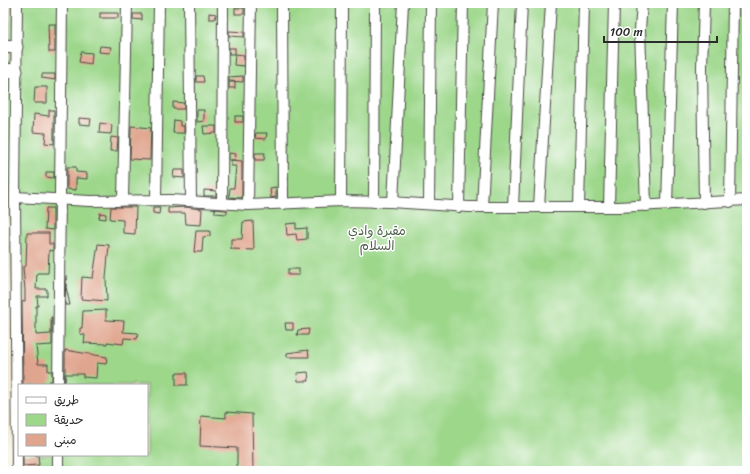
<svg xmlns="http://www.w3.org/2000/svg" width="750" height="474" viewBox="0 0 750 474" font-family="Sriracha,'Playpen Sans Arabic',sans-serif">
<style>
.green{fill:#9cd78a;stroke:#64815a}
.building{fill:#e0a58e}
.lines{fill:none;stroke-linecap:round;stroke-linejoin:round}
.minor-casing{stroke:#494844;stroke-width:12}
.major-casing{stroke:#494844;stroke-width:15}
.minor{stroke:#fff;stroke-width:10}
.major{stroke:#fff;stroke-width:13}
.labels{text-anchor:middle;dominant-baseline:central;stroke-width:3;stroke-linejoin:round;paint-order:stroke}
.park-label{font-size:13px;fill:#4d5f48;stroke:#fff}
</style>
<rect width="100%" height="100%" fill="#fff"/>
<filter id="ink" filterUnits="userSpaceOnUse"><feTurbulence type="fractalNoise" baseFrequency=".025" numOctaves="2"/><feDisplacementMap in="SourceGraphic" scale="8" xChannelSelector="R" yChannelSelector="G"/><feConvolveMatrix kernelMatrix="1 2 1 2 8 2 1 2 1" color-interpolation-filters="sRGB"/></filter>
<filter id="wash" filterUnits="userSpaceOnUse"><feTurbulence type="fractalNoise" baseFrequency=".012" numOctaves="4" result="noise"/><feDisplacementMap in="SourceGraphic" scale="16" xChannelSelector="R" yChannelSelector="G"/><feGaussianBlur stdDeviation="0.9" result="paint"/><feColorMatrix in="noise" values="0 0 0 0 0 0 0 0 0 0 0 0 0 0 0 0 0 1.4 0 .05"/><feComposite in="paint" operator="in"/></filter>
<g filter="url(#wash)">
<rect width="100%" height="100%" fill="#f2ebd5"/>
<path class="green" d="M12,3H747V471H21L20,455H147V385H19V431L6,118Z"/>
<g id="blocks">
<g class="building">
<rect x="235" y="8" width="9" height="6"/>
<rect x="100" y="13" width="18" height="5"/>
<path d="M209,13L216,14L215,19H209Z"/>
<path d="M133,14H142V20L133,19Z"/>
<path d="M48,24H55V52H49Z"/>
<path d="M229,31L244,32V37L229,36Z"/>
<path d="M100,46L111,47L110,53L99,52Z"/>
<rect x="229" y="48" width="6" height="6"/>
<path d="M81,52L92,53L91,64L79,62Z"/>
<path d="M235,54L244,55V66L234,65Z"/>
<path d="M42,74H55V80L42,78Z"/>
<path d="M196,76H203L204,82H196Z"/>
<path d="M243,76V82L229,81V77Z"/>
<rect x="229" y="82" width="6" height="6"/>
<path d="M35,87H47V103H34Z"/>
<path d="M173,102L184,103V109H173Z"/>
<path d="M49,110H54V144L45,143L46,133L33,132L34,114L49,116Z"/>
<path d="M197,110H204V121L197,122Z"/>
<rect x="235" y="116" width="8" height="6"/>
<path d="M79,118L91,119L90,125L79,124Z"/>
<path d="M174,120L180,121V126H184V133H173Z"/>
<path d="M100,123L112,125L111,134L99,133Z"/>
<path d="M131,126L151,128L150,160L130,159Z"/>
<path d="M203,126H216V133L204,134Z"/>
<path d="M256,133H267L266,139L255,138Z"/>
<path d="M111,137L118,138L117,151H110Z"/>
<path d="M229,153L236,154L235,160H229Z"/>
<path d="M255,153H265L264,160H255Z"/>
<path d="M231,160L242,161V198L229,197L230,188H234L236,166H231Z"/>
<path d="M67,167H76V172L87,173V179L76,178V190L67,189Z"/>
<path d="M174,170H184V178L173,177Z"/>
<path d="M46,172H54V178L46,177Z"/>
<path d="M276,187V197L271,198L270,188Z"/>
<path d="M204,190L216,191V196H204Z"/>
<path d="M111,207H136L135,234L123,233V220L110,219Z"/>
<path d="M153,207H160L159,214L153,213Z"/>
<path d="M185,207L202,209L201,225L186,224L185,213H168V208Z"/>
<path d="M46,208H53V230L45,229Z"/>
<path d="M215,209L227,210V214L215,213Z"/>
<path d="M100,213L106,214V219L99,218Z"/>
<path d="M253,221L254,250L231,249V239H242L243,222Z"/>
<path d="M296,223V229L307,228V239L297,240L296,234L287,235L286,224Z"/>
<path d="M196,231H210V236L203,237L202,252H194Z"/>
<path d="M27,233H49V244H53V251L49,250L48,273H37L36,289H47V296H37L38,306H36V335L51,334V317H52V345L36,346L38,364H48V371H52V381H49V385H23L22,302L25,301V290L23,267L26,266Z"/>
<path d="M98,244L109,245L106,278L107,301L81,299L82,277L93,278Z"/>
<rect x="288" y="269" width="11" height="6"/>
<path d="M66,276H67L66,287L70,305H65Z"/>
<path d="M106,310V320L124,321L123,332L138,333L137,339L124,338L123,344L107,342V344L84,343L85,335L80,334V328H82L83,311Z"/>
<path d="M285,323H293V330H286Z"/>
<path d="M309,329L308,335H297L298,330Z"/>
<path d="M65,350L107,357L106,364L97,363L96,378L83,377V374H65V382Z"/>
<path d="M308,350L309,357H287V353Z"/>
<path d="M308,372L309,381H298L297,373Z"/>
<rect x="176" y="373" width="11" height="12"/>
<path d="M226,412L252,414L253,471H237V448L200,446L201,416L226,418Z"/>
<path d="M23,455H38L39,465L23,466Z"/>
</g>
</g>
</g>
<g filter="url(#ink)">
<use href="#blocks" fill-opacity="0" stroke="#494844" stroke-width="1"/>
<g class="lines">
<g class="minor-casing">
<g id="minor">
<path d="M189,3L191,201"/>
<path d="M282,3L283,204"/>
<path d="M642,3L640,30L646,206"/>
<path d="M15,197L90,201L171,200L248,205L341,201L390,202L469,207H618L747,200"/>
<path d="M156,200L159,3"/>
<path d="M116,201L123,200L127,3"/>
<path d="M341,201L342,3"/>
<path d="M374,202L375,3"/>
<path d="M393,202L403,3"/>
<path d="M730,202L733,3"/>
<path d="M222,203L223,3"/>
<path d="M704,203L702,67L704,3"/>
<path d="M429,204L431,3"/>
<path d="M248,205L251,3"/>
<path d="M667,205L673,3"/>
<path d="M459,207L463,3"/>
<path d="M482,207L493,3"/>
<path d="M513,207L522,3"/>
<path d="M539,207L551,3"/>
<path d="M579,207L584,3"/>
<path d="M609,207L614,3"/>
<path d="M58,385L62,3"/>
<path d="M58,455V471"/>
<path d="M17,471L15,197L17,3"/>
</g>
</g>
<g class="major-casing">
<g id="major">
<path d="M3,46L16,47"/>
<path d="M3,70L16,71"/>
</g>
</g>
<use href="#minor" class="minor"/>
<use href="#major" class="major"/>
</g>
</g>
<g class="labels">
<g class="park-label">
<text x="377" y="230">مقبرة وادي<tspan x="377" dy="15">السلام</tspan></text>
</g>
</g>
<rect width="750" height="474" fill="none" stroke="#fff" stroke-width="16"/>
<rect x="18" y="384" width="130" height="72" fill="#ffffff" stroke="#aaaaaa"/>
<rect x="26" y="397" width="20" height="6" fill="#ffffff" stroke="#aaaaaa"/>
<text x="54" y="404" font-size="12" fill="#2b2b2b">طريق</text>
<rect x="26" y="414" width="20" height="12" fill="#9cd78a" stroke="#aaaaaa"/>
<text x="54" y="424" font-size="12" fill="#2b2b2b">حديقة</text>
<rect x="26" y="434" width="20" height="12" fill="#e0a58e" stroke="#aaaaaa"/>
<text x="54" y="444" font-size="12" fill="#2b2b2b">مبنى</text>
<path d="M604 36v6h113v-6" fill="none" stroke="#2b2b2b" stroke-width="2"/>
<text x="610" y="36" font-size="12" fill="#2b2b2b" stroke="#ffffff" stroke-width="3" paint-order="stroke">100 m</text>
</svg>
